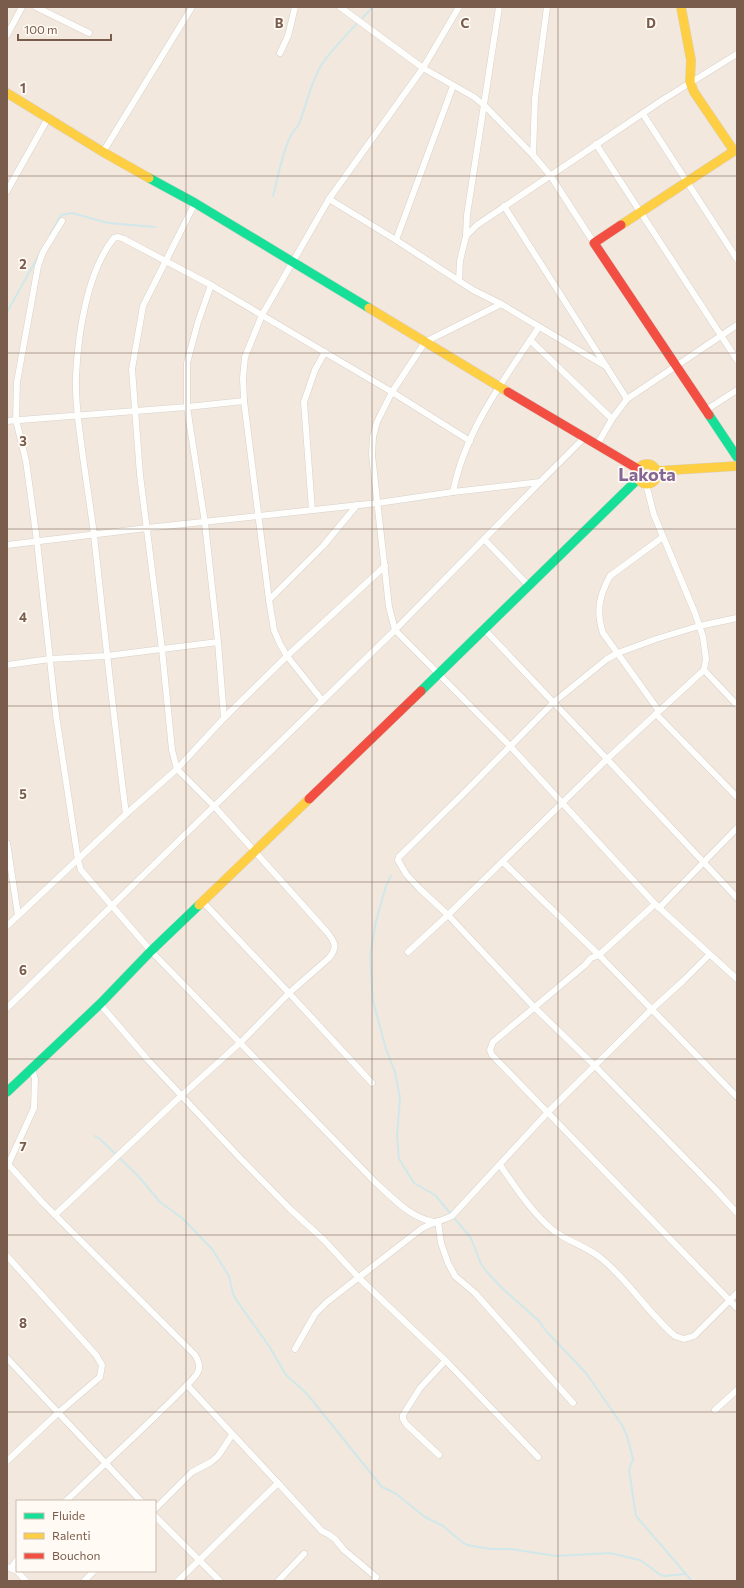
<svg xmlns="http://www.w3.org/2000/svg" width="744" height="1588" viewBox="0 0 744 1588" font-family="Commissioner,sans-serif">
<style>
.residential{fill:#f2e8de;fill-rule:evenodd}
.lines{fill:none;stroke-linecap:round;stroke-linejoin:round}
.stream{stroke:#d0e8ea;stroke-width:2}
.street-casing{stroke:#d7d1cb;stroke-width:7}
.fast-casing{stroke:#d9d2cb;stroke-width:10}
.slow-casing{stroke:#d9d2cb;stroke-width:10}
.jam-casing{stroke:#d9d2cb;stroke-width:10}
.street{stroke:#fefefd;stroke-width:6}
.fast{stroke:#16e098;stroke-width:9}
.slow{stroke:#ffcf43;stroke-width:9}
.jam{stroke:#f24e42;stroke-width:9}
.grid{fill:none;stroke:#7a5c4d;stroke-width:1;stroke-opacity:0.55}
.labels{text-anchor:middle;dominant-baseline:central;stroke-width:3.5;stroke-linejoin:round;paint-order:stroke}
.town-label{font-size:18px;font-weight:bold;fill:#846695;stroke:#fffaf3}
.grid-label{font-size:13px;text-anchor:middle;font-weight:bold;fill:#7a5c4d;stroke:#fffaf3;stroke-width:3.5;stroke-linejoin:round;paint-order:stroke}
</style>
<rect width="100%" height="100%" fill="#f9f5f0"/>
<path class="residential" d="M7,7H737V1581H7ZM17,1501H155V1571H17Z"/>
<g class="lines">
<g class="stream">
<path d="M273,196C278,176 282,155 290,137C292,132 296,129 299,124C307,104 310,83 322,64C336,44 356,25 373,7"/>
<path d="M50,235L61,215L72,213L108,223L155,227"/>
<path d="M7,312L39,255"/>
<path d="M391,876L386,886L376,921L370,956L373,1001L386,1049L395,1072L400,1098L397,1135L399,1159L414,1183L435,1195L471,1238L481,1264L486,1271L503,1289L539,1321L546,1331L586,1373L622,1425L627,1436L633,1459L629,1470L636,1516L692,1581"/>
<path d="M95,1136L100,1139L139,1177L160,1202L182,1218L212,1249L229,1276L233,1294L237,1301L269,1346L286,1375L304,1391L312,1400L382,1487L395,1493L425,1517L443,1526L462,1542L467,1545L491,1549H511L556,1556L610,1553L640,1560L650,1567L659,1574L664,1576L685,1574"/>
</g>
<g class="street-casing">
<g id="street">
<path d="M36,7L89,33"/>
<path d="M340,7L423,68L474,97L485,106L533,155L550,175L594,243"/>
<path d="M7,35L22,7"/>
<path d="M280,53L288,36L295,7"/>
<path d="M643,114L737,259"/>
<path d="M596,144L737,360"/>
<path d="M103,152L192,7"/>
<path d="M533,155L535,98L547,7"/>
<path d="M7,191L48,118"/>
<path d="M329,199L396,240L473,290L501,304L607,367"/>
<path d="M504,206L627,399"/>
<path d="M62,221L43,252L38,266L17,382L16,420L26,461L37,541L56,715L78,860L81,870L151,951L375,1182C393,1198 409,1217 434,1222"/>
<path d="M466,236L467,215L499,7"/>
<path d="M396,240L453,86"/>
<path d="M459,280L460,261L466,236L477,225L664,99L737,54"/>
<path d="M501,304L425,342L392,392L377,422L373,437L372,455L389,607L395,630L510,746L655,904L737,979"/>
<path d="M530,340L612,419"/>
<path d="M706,410L737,390"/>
<path d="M7,421L187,407L244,401"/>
<path d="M597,445L612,419L627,399L737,325"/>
<path d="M453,492C465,430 505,378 539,327"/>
<path d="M312,510L304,402L315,370L325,352"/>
<path d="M484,539L528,585"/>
<path d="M7,545L147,528L378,503L453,492L540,482L584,438"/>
<path d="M269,600L323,546L357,505"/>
<path d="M737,618L699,626L656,639L618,653L607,659L554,702L465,792L399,857L398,860L406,874L419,888L448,915L534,1007L595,1066L715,1189L737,1213"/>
<path d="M484,629L607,759L737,898"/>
<path d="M7,665L50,659L106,656L218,642"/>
<path d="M704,670L737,705"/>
<path d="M322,700L287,656L280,644L274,630L269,600L244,401L243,378L245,357L262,315L329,199L423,68L459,7"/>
<path d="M659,711L603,633C596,612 599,596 610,576L663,537"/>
<path d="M656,714L737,797"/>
<path d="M224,718L218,642L205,523L187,407V363L198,322L211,285L392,392L470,441"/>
<path d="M126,814C114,721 104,628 94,535C90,504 85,473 81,442C78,420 75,398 76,376C78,334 87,271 114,238L118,237L124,239L211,285"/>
<path d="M7,843L18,915"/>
<path d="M503,862L599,955L737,1097"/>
<path d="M203,902L289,993L372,1083"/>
<path d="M655,904L599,955L591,958L585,965L493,1042L490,1050L492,1055L737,1308"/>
<path d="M659,908L737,828"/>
<path d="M7,926L126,814L177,769L224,718L287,656L385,566"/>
<path d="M408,952L448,915L607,759L704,670L706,659L703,637L695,613L654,515L646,484"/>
<path d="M100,1004L148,1060L241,1159L290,1209L324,1240L359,1278L448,1363L538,1457"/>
<path d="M7,1008L395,630L540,482"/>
<path d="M7,1163L42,1202L195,1355C204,1369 197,1375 187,1385"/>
<path d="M500,1165C516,1188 532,1213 554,1231C569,1242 588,1247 602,1259C629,1281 648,1313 675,1336L684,1339L694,1336L737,1293"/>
<path d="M7,1167L34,1108L35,1079L32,1068"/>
<path d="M55,1215L182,1095L241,1042L289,993L329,958C338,947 335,942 327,932L214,806L177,769L172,750L162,649L140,475L132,369L143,306L195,203"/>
<path d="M438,1221L441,1243L448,1263L455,1276L475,1293L573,1403"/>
<path d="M7,1256L96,1355L102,1365L100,1377L58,1413L7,1461"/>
<path d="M295,1349L315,1314L327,1302L421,1229C431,1223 441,1221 452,1216L548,1112L652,1009L683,981L709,955"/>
<path d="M7,1358L141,1501"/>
<path d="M715,1410L737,1390"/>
<path d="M439,1455L406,1424L403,1419V1415L420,1388L445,1361"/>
<path d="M278,1483L322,1531L328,1534L335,1539L344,1550L376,1577L373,1581"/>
<path d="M66,1501C106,1462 148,1425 187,1385L278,1483L178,1581"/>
<path d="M155,1509L192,1472L211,1462L218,1456L232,1435"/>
<path d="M155,1516L220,1581"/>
<path d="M7,1567L17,1571L26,1581"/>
<path d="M11,1568L17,1560"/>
<path d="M84,1581L94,1571"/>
<path d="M278,1581L304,1554"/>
</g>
</g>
<g class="fast-casing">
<g id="fast">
<path d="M149,178L195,203L369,308"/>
<path d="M709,415L737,457"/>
<path d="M421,691L638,479"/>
<path d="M7,1092L100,1004L151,951L199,905"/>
</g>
</g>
<g class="slow-casing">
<g id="slow">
<path d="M7,93L103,152L149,178"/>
<path d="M621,225L734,151L694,92L690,82L691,60L681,7"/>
<path d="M369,308L508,392"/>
<circle cx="647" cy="474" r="10"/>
<path d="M656,471L737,466"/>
<path d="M199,905L309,799"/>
</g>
</g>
<g class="jam-casing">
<g id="jam">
<path d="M621,225L594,243L709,415"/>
<path d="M508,392L638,469"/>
<path d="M309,799L421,691"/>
</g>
</g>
<use href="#street" class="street"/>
<use href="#fast" class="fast"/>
<use href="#slow" class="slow"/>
<use href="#jam" class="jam"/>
</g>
<path class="grid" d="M186,7V1581M372,7V1581M558,7V1581M7,176H737M7,353H737M7,529H737M7,706H737M7,882H737M7,1059H737M7,1235H737M7,1412H737"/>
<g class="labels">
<g class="town-label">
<text x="647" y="474">Lakota</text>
</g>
</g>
<g class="grid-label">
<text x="279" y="28">B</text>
<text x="465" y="28">C</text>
<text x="651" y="28">D</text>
<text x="23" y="93">1</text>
<text x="23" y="269">2</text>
<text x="23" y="446">3</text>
<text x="23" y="622">4</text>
<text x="23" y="799">5</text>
<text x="23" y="975">6</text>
<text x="23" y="1151">7</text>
<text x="23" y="1328">8</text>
</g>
<rect width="744" height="1588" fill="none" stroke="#7a5c4d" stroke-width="16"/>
<rect x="16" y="1500" width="140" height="72" fill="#fffaf3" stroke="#cabbb1"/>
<rect x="24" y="1513" width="20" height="6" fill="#16e098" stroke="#cabbb1"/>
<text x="52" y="1520" font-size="12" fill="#7a5c4d">Fluide</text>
<rect x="24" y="1533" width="20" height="6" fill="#ffcf43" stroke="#cabbb1"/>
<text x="52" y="1540" font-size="12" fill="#7a5c4d">Ralenti</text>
<rect x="24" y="1553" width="20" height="6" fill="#f24e42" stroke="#cabbb1"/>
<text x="52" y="1560" font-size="12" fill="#7a5c4d">Bouchon</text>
<path d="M18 34v6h93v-6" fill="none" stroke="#7a5c4d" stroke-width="2"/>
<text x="24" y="34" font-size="12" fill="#7a5c4d" stroke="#fffaf3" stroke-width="3" paint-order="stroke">100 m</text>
</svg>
